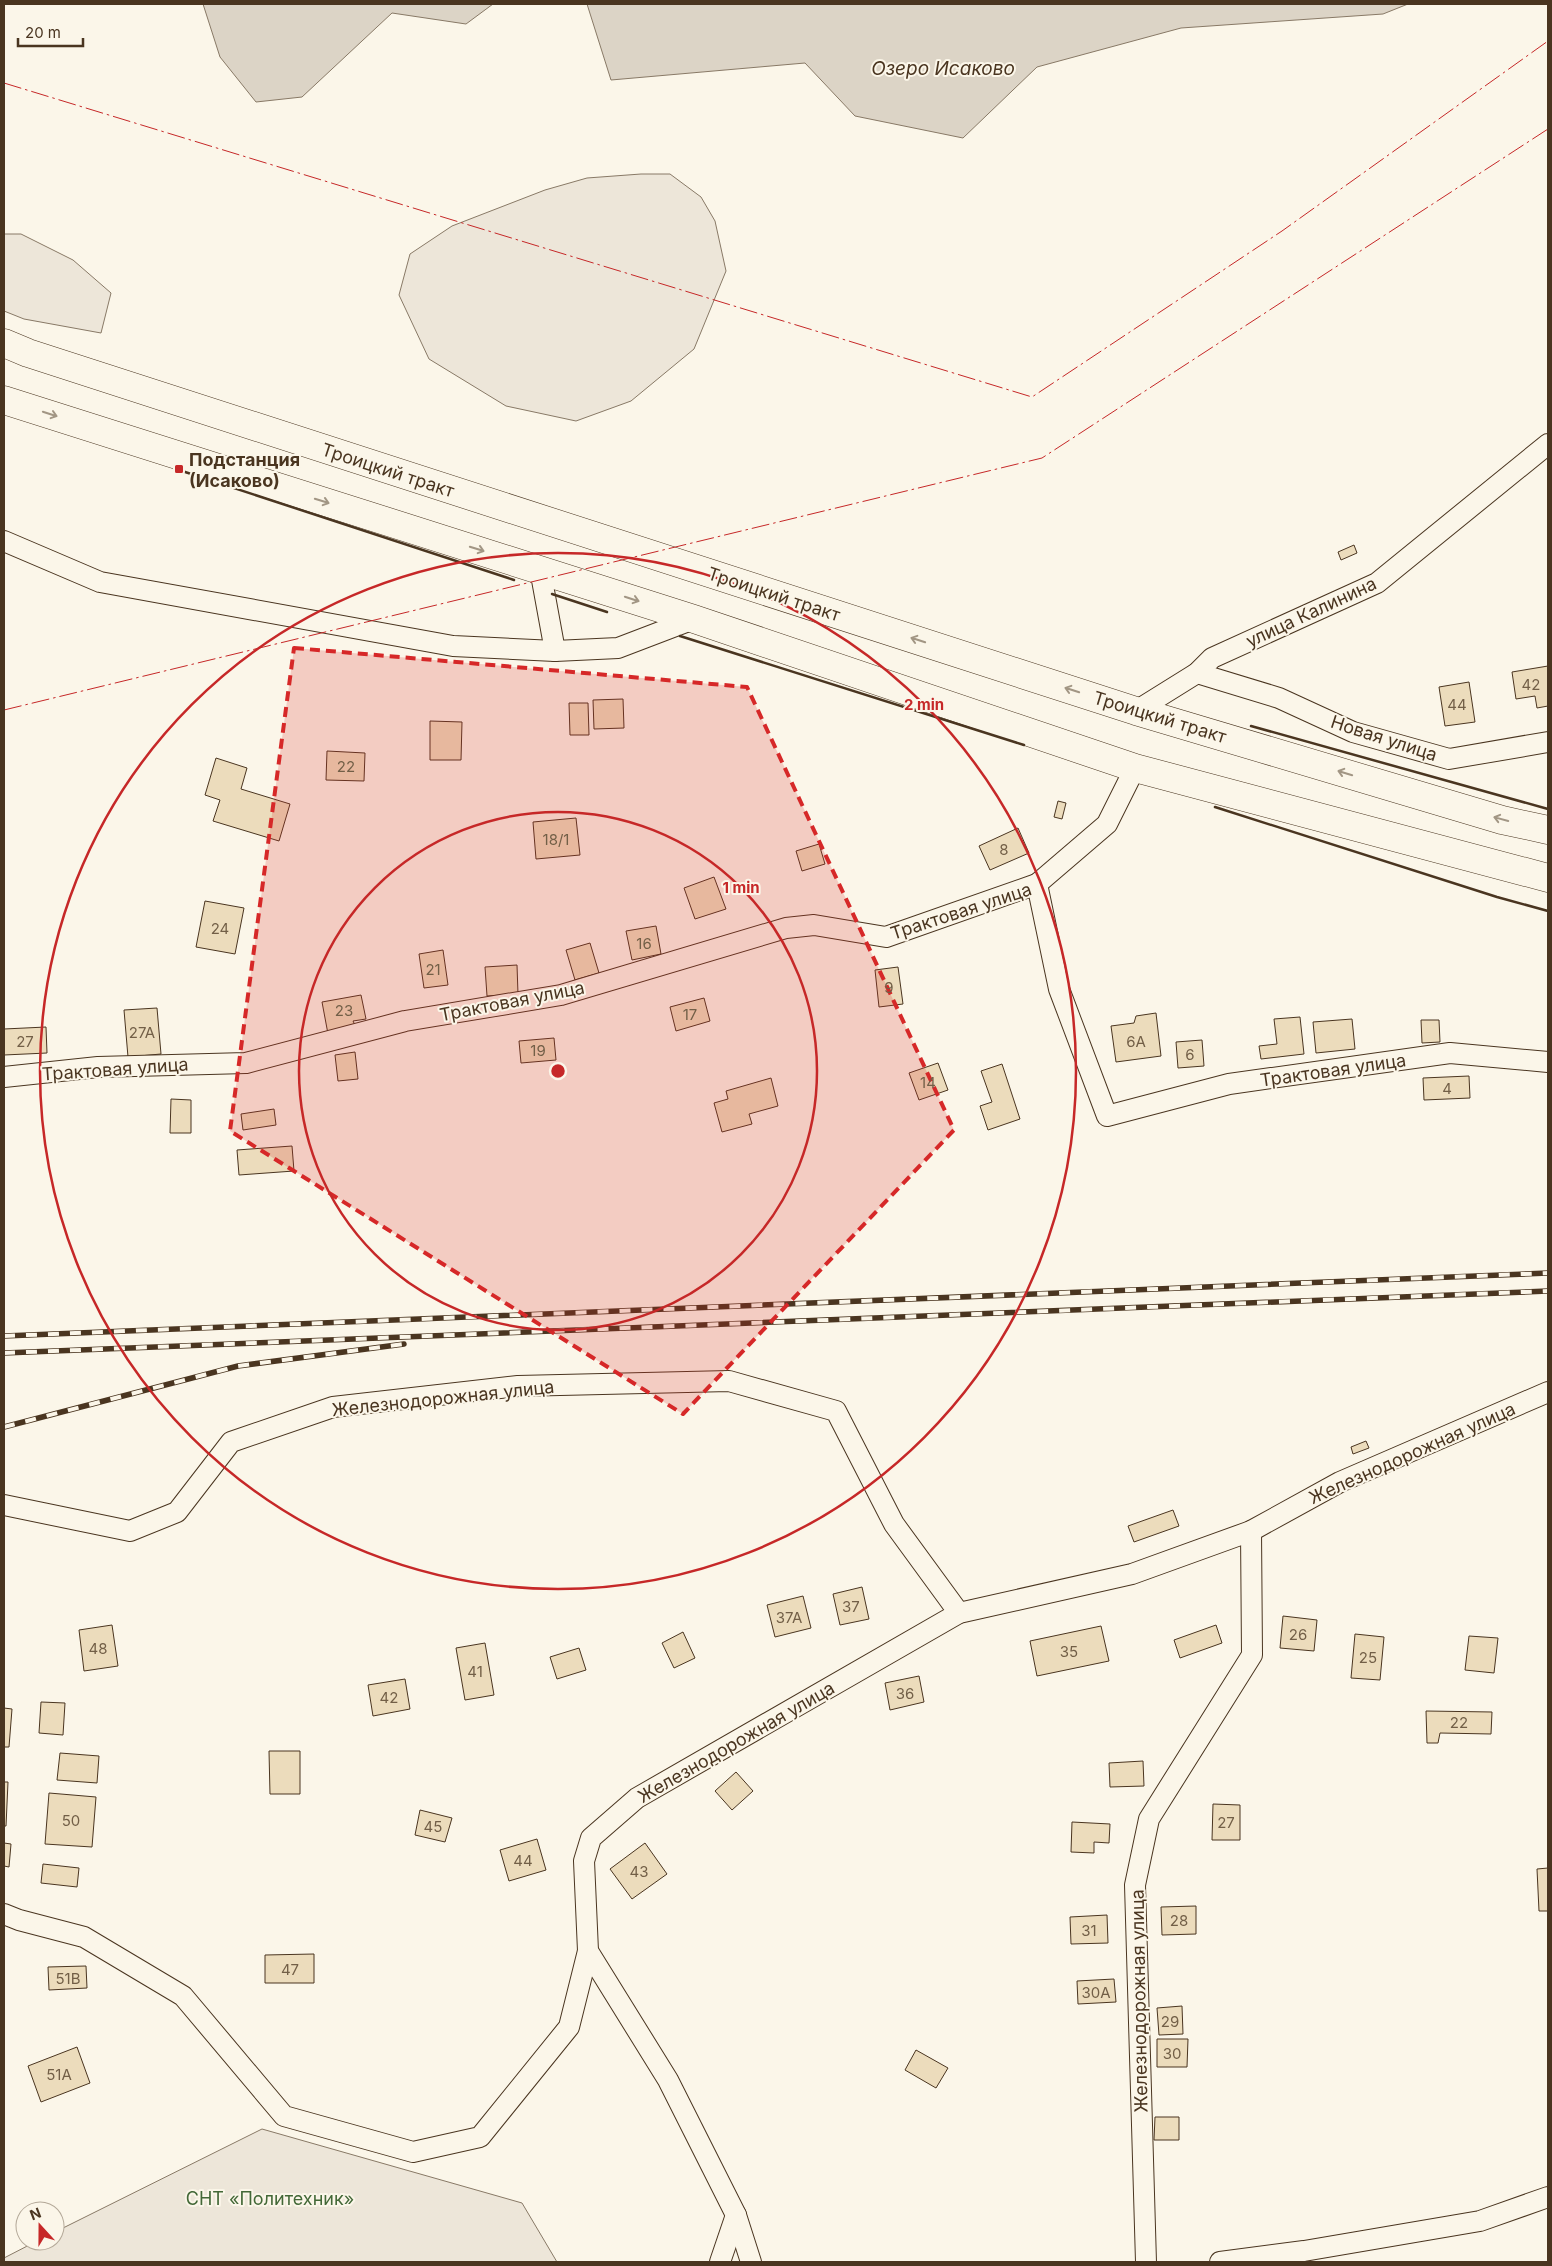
<svg xmlns="http://www.w3.org/2000/svg" width="1552" height="2266" viewBox="0 0 1552 2266" font-family="Inter,sans-serif">
<style>
.green{fill:#ede6d9;stroke:#887966}
.water{fill:#dcd4c6;stroke:#887966}
.building{fill:#ecdcbc;stroke:#4a3520}
.lines{fill:none;stroke-linecap:round;stroke-linejoin:round}
.street-casing{stroke:#4a3520;stroke-width:22}
.primary-casing{stroke:#4a3520;stroke-width:29}
.street{stroke:#fbf6e9;stroke-width:20}
.primary{stroke:#fbf6e9;stroke-width:28}
.rail-casing{stroke:#4a3520;stroke-width:5.5}
.rail{stroke:#fbf6e9;stroke-width:4;stroke-dasharray:11;stroke-linecap:butt}
.wall{stroke:#4a3520;stroke-width:2.5}
.power{stroke:#c62828;stroke-width:1;stroke-dasharray:18 4 2.5 4;stroke-linecap:butt}
.oneway{stroke:#a29684}
.marked{fill:#d62828;fill-opacity:0.2;stroke:#d62828;stroke-width:4;stroke-dasharray:10 6;stroke-linejoin:round}
.ring{fill:none;stroke:#c62828;stroke-width:2.5}
.poi-dot{fill:#c62828;stroke:#fbf6e9;stroke-width:2}
.labels{text-anchor:middle;dominant-baseline:central;stroke-width:4;stroke-linejoin:round;paint-order:stroke}
.number-label{font-size:15px;fill:#725f47}
.poi-label{font-size:18px;font-weight:bold;fill:#4a3520;stroke:#fbf6e9;text-anchor:start}
.street-label{font-size:18px;fill:#4a3520;stroke:#fbf6e9}
.park-label{font-size:18px;fill:#436837;stroke:#fbf6e9}
.water-label{font-size:19px;font-style:italic;fill:#4a3520;stroke:#fbf6e9}
.centre{fill:#c62828;stroke:#fbf6e9;stroke-width:2.5}
.ring-label{font-size:15px;text-anchor:middle;font-weight:bold;fill:#c62828;stroke:#fbf6e9;stroke-width:4;stroke-linejoin:round;paint-order:stroke}
</style>
<rect width="100%" height="100%" fill="#fbf6e9"/>
<g class="green">
<path d="M641,174H670L701,197L715,221L726,271L694,349L631,401L576,421L506,406L429,359L399,295L410,254L452,226L545,190L587,178Z"/>
<path d="M4,234H21L73,260L111,293L101,333L24,319L4,311Z"/>
<path d="M262,2129L522,2203L557,2262H4V2258L37,2241H55V2232Z"/>
</g>
<g class="water">
<path d="M203,4H493L466,24L392,13L302,97L256,102L220,57Z"/>
<path d="M587,4H1408L1383,14L1181,28L1037,67L963,138L855,116L805,63L611,80Z"/>
</g>
<g class="building">
<path d="M1354,545L1357,553L1341,560L1338,552Z"/>
<path d="M1548,666V706L1537,708L1535,696L1516,699L1512,672Z"/>
<path d="M1469,682L1475,722L1445,726L1439,687Z"/>
<path d="M623,699L624,728L594,729L593,700Z"/>
<path d="M569,703H588L589,735H570Z"/>
<path d="M430,721L462,722L461,760H430Z"/>
<path d="M327,751L365,753L364,781L326,780Z"/>
<path d="M216,758L247,768L241,789L290,804L279,841L213,821L220,800L205,795Z"/>
<path d="M1058,801L1066,803L1062,819L1054,817Z"/>
<path d="M576,818L580,855L536,859L533,822Z"/>
<path d="M1018,828L1029,853L990,870L979,846Z"/>
<path d="M819,844L825,864L802,871L796,851Z"/>
<path d="M714,877L726,909L695,919L684,888Z"/>
<path d="M205,901L244,908L235,954L196,947Z"/>
<path d="M656,926L661,954L632,960L626,931Z"/>
<path d="M590,943L599,973L575,980L566,950Z"/>
<path d="M443,950L448,985L424,988L419,954Z"/>
<path d="M517,965L518,994L487,996L485,967Z"/>
<path d="M898,967L903,1004L879,1007L875,970Z"/>
<path d="M361,995L366,1019L353,1021L357,1029L328,1034L322,1002Z"/>
<path d="M704,998L710,1021L676,1031L670,1007Z"/>
<path d="M157,1008L161,1054L128,1057L124,1010Z"/>
<path d="M1156,1013L1161,1056L1116,1062L1111,1026L1134,1023L1136,1016Z"/>
<path d="M1300,1017L1304,1054L1261,1059L1259,1046L1277,1044L1274,1019Z"/>
<path d="M1352,1019L1355,1049L1316,1053L1313,1022Z"/>
<path d="M1421,1020H1439L1440,1042L1422,1043Z"/>
<path d="M46,1027L47,1053L4,1055V1029Z"/>
<path d="M554,1038L556,1060L521,1063L519,1041Z"/>
<path d="M1202,1040L1204,1066L1178,1068L1176,1042Z"/>
<path d="M355,1052L358,1079L338,1081L335,1055Z"/>
<path d="M938,1063L948,1090L919,1100L909,1073Z"/>
<path d="M1002,1064L1020,1119L988,1130L980,1106L992,1102L981,1071Z"/>
<path d="M1469,1076L1470,1098L1424,1100L1423,1078Z"/>
<path d="M771,1078L778,1106L749,1114L752,1124L722,1132L714,1103L728,1099L726,1091Z"/>
<path d="M171,1099L191,1100V1133H170Z"/>
<path d="M274,1109L276,1125L243,1130L241,1114Z"/>
<path d="M292,1146L294,1171L239,1175L237,1150Z"/>
<path d="M1366,1441L1369,1448L1353,1454L1351,1447Z"/>
<path d="M1173,1510L1179,1526L1134,1542L1128,1526Z"/>
<path d="M862,1587L869,1619L840,1625L833,1594Z"/>
<path d="M803,1596L811,1628L775,1637L767,1605Z"/>
<path d="M1283,1616L1317,1620L1314,1651L1280,1648Z"/>
<path d="M112,1625L118,1666L84,1671L79,1630Z"/>
<path d="M1216,1625L1222,1643L1180,1658L1174,1640Z"/>
<path d="M1101,1626L1109,1661L1037,1676L1030,1641Z"/>
<path d="M683,1632L695,1658L674,1668L662,1643Z"/>
<path d="M1355,1634L1384,1637L1380,1680L1351,1678Z"/>
<path d="M1469,1636L1498,1638L1494,1673L1465,1670Z"/>
<path d="M485,1643L494,1695L465,1700L456,1648Z"/>
<path d="M579,1648L586,1670L557,1679L550,1657Z"/>
<path d="M919,1676L924,1702L890,1710L885,1683Z"/>
<path d="M405,1679L410,1709L373,1716L368,1685Z"/>
<path d="M41,1702L65,1703L63,1735L39,1733Z"/>
<path d="M4,1708L12,1709L9,1747H4Z"/>
<path d="M1426,1711L1492,1712L1491,1734L1440,1733L1438,1743H1427Z"/>
<path d="M269,1751H300V1794H270Z"/>
<path d="M60,1753L99,1756L97,1783L57,1780Z"/>
<path d="M1143,1761L1144,1786L1110,1787L1109,1763Z"/>
<path d="M736,1772L753,1791L732,1810L715,1791Z"/>
<path d="M4,1782H8L6,1826H4Z"/>
<path d="M49,1793L96,1797L92,1847L45,1844Z"/>
<path d="M1213,1804L1240,1805V1840H1212Z"/>
<path d="M420,1810L452,1818L445,1842L415,1835Z"/>
<path d="M1072,1822L1110,1824L1109,1843L1094,1842V1853L1071,1852Z"/>
<path d="M537,1839L546,1870L509,1881L500,1850Z"/>
<path d="M4,1843L11,1844L9,1867L4,1866Z"/>
<path d="M645,1843L667,1874L632,1899L610,1869Z"/>
<path d="M43,1864L79,1868L77,1887L41,1883Z"/>
<path d="M1548,1868V1911H1539L1537,1869Z"/>
<path d="M1196,1906V1934L1162,1935L1161,1907Z"/>
<path d="M1107,1915L1108,1943L1071,1944L1070,1917Z"/>
<path d="M314,1954V1983H265V1955Z"/>
<path d="M86,1966L87,1988L49,1990L48,1967Z"/>
<path d="M1114,1979L1116,2002L1078,2004L1077,1981Z"/>
<path d="M1182,2006L1183,2034L1159,2035L1157,2008Z"/>
<path d="M1157,2039H1188L1187,2067H1157Z"/>
<path d="M77,2047L90,2083L41,2102L28,2066Z"/>
<path d="M916,2050L948,2068L936,2088L905,2070Z"/>
<path d="M1155,2117H1179V2140H1154Z"/>
</g>
<g class="lines">
<g class="street-casing">
<g id="street">
<path d="M4,541L100,582L453,646L555,651L618,648L694,619"/>
<path d="M540,569L555,651"/>
<path d="M1197,673L1279,698L1353,732L1449,759L1548,742"/>
<path d="M1136,711L1197,673L1212,658L1377,583L1548,444"/>
<path d="M1037,884L1107,824L1135,768"/>
<path d="M4,1077L98,1067L246,1063L405,1021L561,995L786,928L814,925L886,937L1037,884L1059,989L1107,1116L1229,1084L1450,1053L1548,1062"/>
<path d="M4,1505L130,1531L177,1512L231,1442L333,1407L518,1386L729,1381L836,1411L894,1524L959,1613"/>
<path d="M4,1914L19,1920L84,1937L183,1996L284,2116L413,2152L480,2137L569,2027L588,1951"/>
<path d="M720,2262L736,2215"/>
<path d="M751,2262L736,2215L668,2080L588,1951L584,1861L591,1838L637,1798L959,1613L1132,1574L1251,1531L1340,1482L1548,1392"/>
<path d="M1146,2262L1135,1885L1149,1819L1252,1655L1251,1531"/>
<path d="M1220,2262L1304,2251L1480,2221L1548,2197"/>
</g>
</g>
<g class="primary-casing">
<g id="primary">
<path d="M4,343L28,353L1136,711L1502,820L1548,830"/>
<path d="M4,400L694,619L1135,768L1548,878"/>
</g>
</g>
<use href="#street" class="street"/>
<use href="#primary" class="primary"/>
<g class="rail-casing">
<g id="rail">
<path d="M4,1336L1548,1273"/>
<path d="M4,1353L1548,1291"/>
<path d="M4,1427L238,1366L404,1344"/>
</g>
</g>
<use href="#rail" class="rail"/>
<g class="wall">
<path d="M179,470L514,580"/>
<path d="M552,594L607,612"/>
<path d="M680,636L1024,745"/>
<path d="M1251,726L1548,809"/>
<path d="M1215,807L1497,897L1548,911"/>
</g>
<g class="power">
<path d="M4,83L1032,397L1282,231L1548,41"/>
<path d="M4,710L1042,458L1548,129"/>
</g>
</g>
<defs><path id="oneway-shaft" d="M-6 0H5M1.5-3L5.5 0L1.5 3" fill="none" stroke-width="1.6" stroke-linecap="round" stroke-linejoin="round" transform="scale(1.25)"/></defs>
<g class="oneway">
<use href="#oneway-shaft" transform="translate(50 414) rotate(18)"/>
<use href="#oneway-shaft" transform="translate(322 501) rotate(17)"/>
<use href="#oneway-shaft" transform="translate(477 549) rotate(17)"/>
<use href="#oneway-shaft" transform="translate(632 599) rotate(18)"/>
<use href="#oneway-shaft" transform="translate(918 640) rotate(-162)"/>
<use href="#oneway-shaft" transform="translate(1072 690) rotate(-162)"/>
<use href="#oneway-shaft" transform="translate(1345 773) rotate(-163)"/>
<use href="#oneway-shaft" transform="translate(1501 819) rotate(-165)"/>
</g>
<path class="marked" d="M294,648L747,687L954,1130L683,1414L230,1131Z"/>
<g class="ring">
<circle cx="558" cy="1071" r="259"/>
<circle cx="558" cy="1071" r="518"/>
</g>
<rect class="poi-dot" x="174" y="464" width="10" height="10" rx="2.5"/>
<g class="labels">
<g class="number-label">
<text x="1531" y="684">42</text>
<text x="1457" y="704">44</text>
<text x="346" y="766">22</text>
<text x="556" y="839">18/1</text>
<text x="1004" y="849">8</text>
<text x="220" y="928">24</text>
<text x="644" y="943">16</text>
<text x="433" y="969">21</text>
<text x="889" y="987">9</text>
<text x="344" y="1010">23</text>
<text x="690" y="1014">17</text>
<text x="142" y="1032">27А</text>
<text x="25" y="1041">27</text>
<text x="1136" y="1041">6А</text>
<text x="538" y="1050">19</text>
<text x="1190" y="1054">6</text>
<text x="928" y="1082">14</text>
<text x="1447" y="1088">4</text>
<text x="851" y="1606">37</text>
<text x="789" y="1617">37А</text>
<text x="1298" y="1634">26</text>
<text x="98" y="1648">48</text>
<text x="1069" y="1651">35</text>
<text x="1368" y="1657">25</text>
<text x="475" y="1671">41</text>
<text x="905" y="1693">36</text>
<text x="389" y="1697">42</text>
<text x="1459" y="1722">22</text>
<text x="71" y="1820">50</text>
<text x="1226" y="1822">27</text>
<text x="433" y="1826">45</text>
<text x="523" y="1860">44</text>
<text x="639" y="1871">43</text>
<text x="1179" y="1920">28</text>
<text x="1089" y="1930">31</text>
<text x="290" y="1969">47</text>
<text x="68" y="1978">51В</text>
<text x="1096" y="1992">30А</text>
<text x="1170" y="2021">29</text>
<text x="1172" y="2053">30</text>
<text x="59" y="2074">51А</text>
</g>
<g class="poi-label">
<text x="189" y="459">Подстанция<tspan x="189" dy="21">(Исаково)</tspan></text>
</g>
<g class="street-label">
<text transform="translate(388 470) rotate(18)">Троицкий тракт</text>
<text transform="translate(774 594) rotate(18)">Троицкий тракт</text>
<text transform="translate(1311 612) rotate(-25)">улица Калинина</text>
<text transform="translate(1160 717) rotate(17)">Троицкий тракт</text>
<text transform="translate(1384 738) rotate(18)">Новая улица</text>
<text transform="translate(961 911) rotate(-18)">Трактовая улица</text>
<text transform="translate(512 1001) rotate(-11)">Трактовая улица</text>
<text transform="translate(115 1069) rotate(-4)">Трактовая улица</text>
<text transform="translate(1333 1070) rotate(-8)">Трактовая улица</text>
<text transform="translate(443 1398) rotate(-6)">Железнодорожная улица</text>
<text transform="translate(1412 1453) rotate(-24)">Железнодорожная улица</text>
<text transform="translate(736 1742) rotate(-30)">Железнодорожная улица</text>
<text transform="translate(1139 2001) rotate(-91)">Железнодорожная улица</text>
</g>
<g class="park-label">
<text x="270" y="2198">СНТ «Политехник»</text>
</g>
<g class="water-label">
<text x="943" y="68">Озеро Исаково</text>
</g>
</g>
<circle cx="558" cy="1071" r="8" class="centre"/>
<g class="ring-label">
<text x="924" y="710">2 min</text>
<text x="741" y="893">1 min</text>
</g>
<rect width="1552" height="2266" fill="none" stroke="#4a3520" stroke-width="10"/>
<g transform="translate(40 2226) rotate(339)"><circle r="24" fill="#fbf6e9" stroke="#b4a999"/>
<path d="M0-4L9 19L0 12L-9 19Z" fill="#c62828"/>
<text y="-8" font-size="14" font-weight="bold" text-anchor="middle" fill="#4a3520">N</text>
</g>
<path d="M18 38v8h65v-8" fill="none" stroke="#4a3520" stroke-width="2.5"/>
<text x="25" y="38" font-size="15" fill="#4a3520" stroke="#fbf6e9" stroke-width="4" paint-order="stroke">20 m</text>
</svg>
